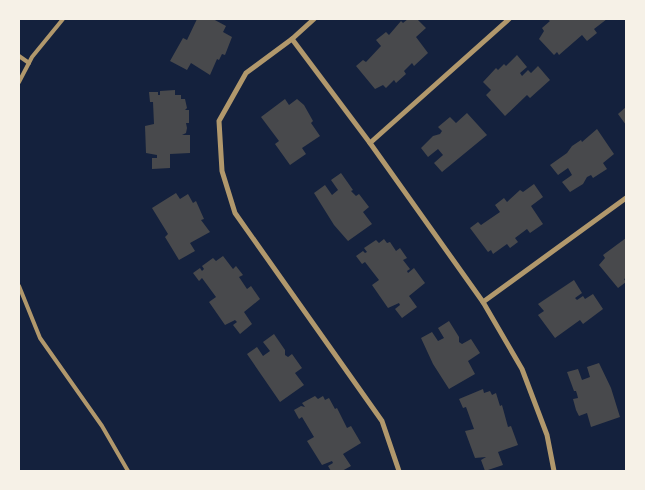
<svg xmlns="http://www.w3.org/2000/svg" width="645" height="490" viewBox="0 0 645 490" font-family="'Sofia Sans Condensed',sans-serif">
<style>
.building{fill:#48494c}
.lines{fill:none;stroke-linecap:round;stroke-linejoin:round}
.service{stroke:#b1986c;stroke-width:4}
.minor{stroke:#b1986c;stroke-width:5}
</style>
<rect width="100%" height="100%" fill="#14213d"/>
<g class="building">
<path d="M197,19H213L226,26L223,32L232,37L225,55L222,54L219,60L217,59L210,75L191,63L187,70L170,61L183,38L187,40Z"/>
<path d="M408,19H417L426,28L416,37L428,53L414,66L412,63L404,71L406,74L396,83L394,80L386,88L383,85L375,89L356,66L363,60L366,62L381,46L376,40L386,32L389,35L401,21L403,23Z"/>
<path d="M547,19H607L594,29L597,33L587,41L582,35L559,55L557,52L554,55L539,39L544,31L542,28L550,21Z"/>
<path d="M517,55L527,67L520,73L522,76L528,70L531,73L538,66L550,80L530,98L527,95L505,116L486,95L491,90L483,82L496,68L498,70L504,64L506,66Z"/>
<path d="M175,90V95H181V99H185L187,108L185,110H189V123H186L187,128L186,133L182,135H190V153L170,154V168L152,169V158H157V155L146,153L145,126L154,124L153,102H150L149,92H158V95H160V91Z"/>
<path d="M285,99L289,105L297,99L304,105L313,121L311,123L320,136L302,148L306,154L290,165L275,144L279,141L261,117Z"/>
<path d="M626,107V125L618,114Z"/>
<path d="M467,113L487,135L442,172L434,163L443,155L438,149L428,157L421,148L433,136L440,134L442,131L438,127L450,117L456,123Z"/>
<path d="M597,129L614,154L603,163L607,169L593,178L591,175L587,177L583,184L570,192L562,182L572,175L568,168L558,175L550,165L567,153L572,146L581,140L582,142Z"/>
<path d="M341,173L353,190L351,191L356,196L359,194L369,207L363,212L372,224L348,241L334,225L314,193L325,185L332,195L338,190L331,180Z"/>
<path d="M534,184L543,197L531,206L543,224L530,233L527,229L515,238L518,242L510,248L507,244L493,254L491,250L488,252L470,228L478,222L481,225L500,212L495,205L504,198L507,202L520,190L523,192Z"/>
<path d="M176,193L180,199L188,194L193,203L196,201L204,219L201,220L210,232L190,243L195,251L179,260L165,237L168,234L152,208Z"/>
<path d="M626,238V278L624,279L626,282L618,288L599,265L605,258L603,255Z"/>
<path d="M384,239L387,243L390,242L396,251L400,248L407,258L403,260L410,269L407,271L408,273L414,268L425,283L409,296L417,307L402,318L395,309L400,305L399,303L388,308L372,285L379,280L365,262L362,264L356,256L363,251L365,253L367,252L364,248L376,240L379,243Z"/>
<path d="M223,256L233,269L236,266L243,275L239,277L247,289L251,286L260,299L244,312L252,324L240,334L233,325L237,322L235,320L225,325L209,302L216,297L202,278L199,281L193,273L200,268L202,271L204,269L202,266L213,258L216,261Z"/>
<path d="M574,280L582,293L575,298L577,300L583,296L585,299L593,294L603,309L583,324L580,320L555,338L538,315L544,311L538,304Z"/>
<path d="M449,321L459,337V342L462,344L471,339L480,353L468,361L475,374L449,389L433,364L421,338L432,332L438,341L444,338L438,328Z"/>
<path d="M274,334L285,350V355L288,357L292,354L302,368L295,373L304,385L280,402L247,354L257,347L263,356L270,351L263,342Z"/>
<path d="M599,363L611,388L620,417L591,427L587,413L579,416L576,410L573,399L578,398L577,394L576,391H574L567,372L578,369L582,380L590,377L587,367Z"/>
<path d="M483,389L484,393L490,391L492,395L496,393L500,406L502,405L508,427L511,426L518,445L498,452L503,465L485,471L481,460L486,457L475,458L465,431L474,429L466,407L463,408L459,399Z"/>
<path d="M315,396L318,399L323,396L325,400L329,398L335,409L337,408L347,428L351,426L361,443L343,454L351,466L342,471H331L328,466L333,463L332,461L322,465L307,441L314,437L302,417L299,419L294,410L301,406L305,407L302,403Z"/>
</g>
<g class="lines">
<g class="service">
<path d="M19,56L29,63"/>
<path d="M19,82L32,57L63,19"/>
<path d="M19,286L40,338L102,426L128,471"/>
</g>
<g class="minor">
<path d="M314,19L292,39L246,73L219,121L222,171L235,213L382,421L399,471"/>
<path d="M292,39L370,143L483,302L522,369L547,435L554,471"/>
<path d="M370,143L509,19"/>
<path d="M483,302L626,198"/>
</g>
</g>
<rect width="645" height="490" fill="none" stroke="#f6f1e7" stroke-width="40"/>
</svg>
